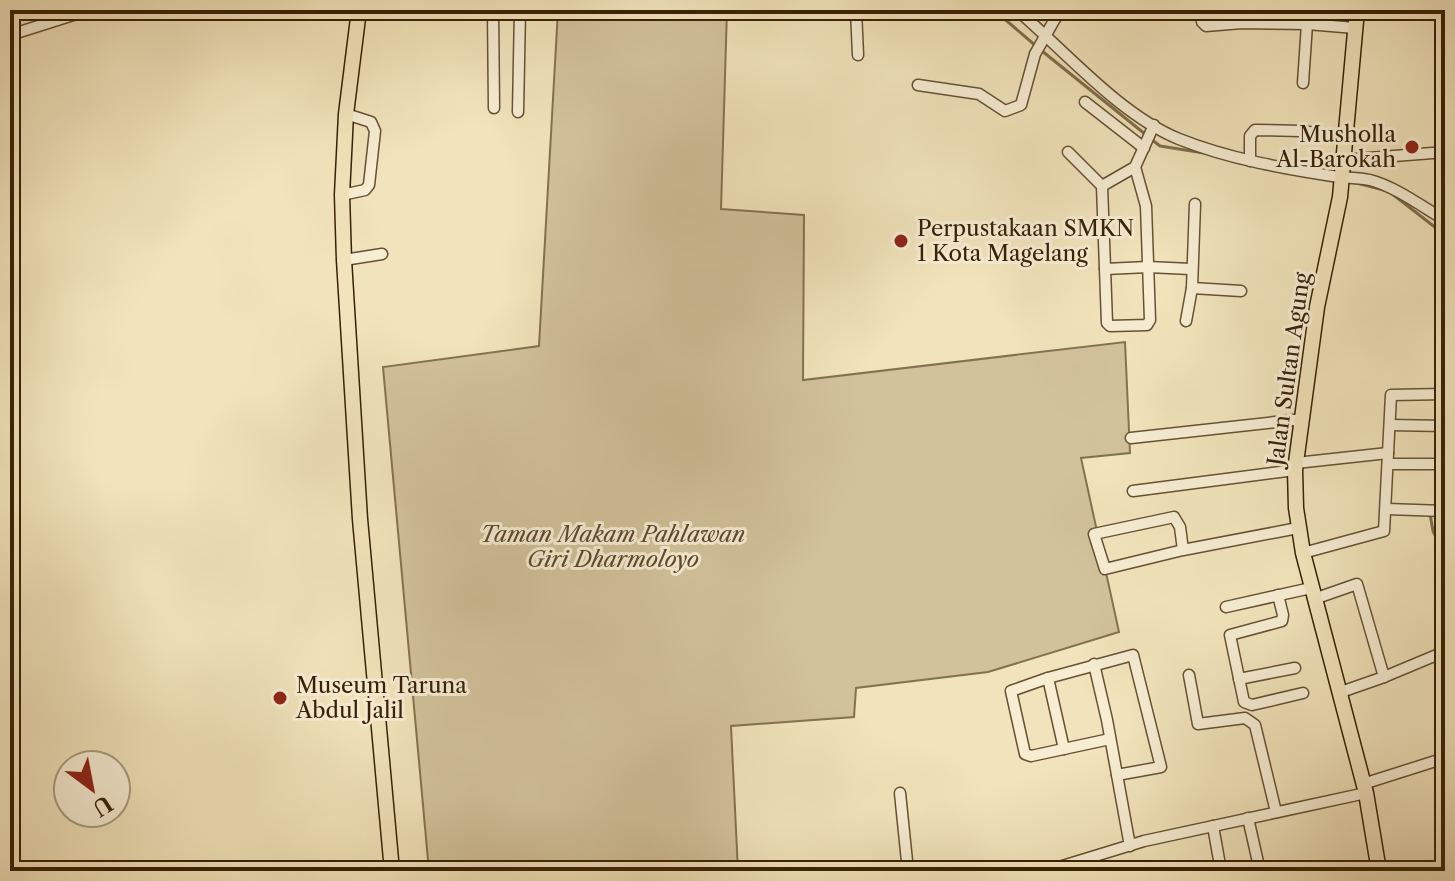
<svg xmlns="http://www.w3.org/2000/svg" width="1455" height="881" viewBox="0 0 1455 881" font-family="'Libre Caslon Text',serif">
<style>
.green{fill:#d2c29c;stroke:#857151;stroke-width:2}
.lines{fill:none;stroke-linecap:round;stroke-linejoin:round}
.stream{stroke:#816d4d;stroke-width:3}
.minor-casing{stroke:#665133;stroke-width:13}
.major-casing{stroke:#382006;stroke-width:17}
.minor{stroke:#f6edd3;stroke-width:10}
.major{stroke:#f1e3bb;stroke-width:14}
.poi-dot{fill:#8f2418;stroke:#f6edd3;stroke-width:3}
.labels{text-anchor:middle;dominant-baseline:central;stroke-width:6;stroke-linejoin:round;paint-order:stroke}
.poi-label{font-size:22px;fill:#382006;stroke:#f6edd3;text-anchor:start}
.street-label{font-size:22px;fill:#382006;stroke:#f6edd3}
.park-label{font-size:22px;font-style:italic;fill:#5e482c;stroke:#f6edd3}
</style>
<rect width="100%" height="100%" fill="#f1e3bb"/>
<filter id="stains"><feTurbulence type="fractalNoise" baseFrequency=".0025" numOctaves="4"/><feColorMatrix values="0 0 0 0 .2 0 0 0 0 .09 0 0 0 0 .02 0 0 0 .5 -.17"/></filter>
<radialGradient id="worn" r=".72"><stop offset=".6" stop-color="#630" stop-opacity="0"/><stop offset="1" stop-color="#630" stop-opacity=".3"/></radialGradient>
<path class="green" d="M558,10H727L721,209L804,215L803,380L1125,342L1130,453L1081,458L1119,632L988,672L856,688L854,717L731,726L738,871H429L383,367L539,346Z"/>
<g class="lines">
<g class="stream">
<path d="M994,10L1036,46"/>
<path d="M89,13L101,10"/>
<path d="M1042,51L1145,134"/>
<path d="M1151,139L1160,146L1204,153"/>
<path d="M1353,182L1384,190"/>
<path d="M1391,193L1445,235"/>
<path d="M1434,508L1445,489"/>
<path d="M1430,514L1433,531L1445,555"/>
</g>
<g class="minor-casing">
<g id="minor">
<path d="M493,10L494,108"/>
<path d="M826,10V12"/>
<path d="M856,10L858,55"/>
<path d="M1017,10C1066,52 1120,115 1179,139C1229,159 1286,169 1339,177C1349,178 1360,178 1370,180C1396,187 1421,206 1445,220"/>
<path d="M1201,10L1202,22L1206,26L1242,23L1307,24L1355,28"/>
<path d="M10,35L89,10"/>
<path d="M1303,83L1307,24"/>
<path d="M918,85L979,94L1005,111L1021,105L1035,54L1060,10"/>
<path d="M1085,102L1144,148"/>
<path d="M518,112L520,10"/>
<path d="M1068,152L1102,186"/>
<path d="M1343,160L1445,152"/>
<path d="M1250,161V136L1255,130L1301,131L1346,137"/>
<path d="M1135,167L1102,186L1107,323L1110,326L1147,325L1150,320L1146,206L1135,167L1154,125"/>
<path d="M342,195L365,190L369,185L375,131L371,122L346,114"/>
<path d="M344,260L382,254"/>
<path d="M1105,269L1148,267L1191,269"/>
<path d="M1192,288L1241,291"/>
<path d="M1186,321L1192,288L1195,204"/>
<path d="M1390,425L1445,426"/>
<path d="M1131,438L1303,419"/>
<path d="M1296,463L1388,453"/>
<path d="M1388,464H1445"/>
<path d="M1133,491L1295,470"/>
<path d="M1445,508C1440,521 1438,532 1445,544"/>
<path d="M1387,509L1444,511"/>
<path d="M1183,550L1105,569L1094,534L1174,517L1180,527L1183,550L1298,528"/>
<path d="M1303,553L1384,531L1391,395L1445,394"/>
<path d="M1278,595L1283,615L1282,621L1230,635L1244,702L1252,705L1303,693"/>
<path d="M1314,599L1357,584L1384,677"/>
<path d="M1226,607L1311,588"/>
<path d="M1094,664L1107,720L1130,846"/>
<path d="M1189,675L1198,724L1245,718L1255,725L1276,812"/>
<path d="M1048,678L1064,749"/>
<path d="M1239,679L1295,668"/>
<path d="M1341,692L1384,677L1439,654L1445,658"/>
<path d="M1110,739L1031,756L1025,754L1011,691L1048,678L1133,655L1161,767L1117,775"/>
<path d="M1363,784L1445,758"/>
<path d="M900,793L908,871"/>
<path d="M1248,818L1260,871"/>
<path d="M1213,826L1221,871"/>
<path d="M1046,871L1144,841L1366,793"/>
</g>
</g>
<g class="major-casing">
<g id="major">
<path d="M359,10L346,114L342,195L344,260L360,519L392,871"/>
<path d="M1357,10L1340,197L1317,307L1295,470L1296,508L1303,553L1366,793L1379,871"/>
</g>
</g>
<use href="#minor" class="minor"/>
<use href="#major" class="major"/>
</g>
<g class="poi-dot">
<circle cx="1412" cy="147" r="8"/>
<circle cx="901" cy="241" r="8"/>
<circle cx="280" cy="698" r="8"/>
</g>
<g class="labels">
<g class="poi-label">
<text x="1396" y="134" text-anchor="end">Musholla<tspan x="1396" dy="25">Al-Barokah</tspan></text>
<text x="917" y="228">Perpustakaan SMKN<tspan x="917" dy="25">1 Kota Magelang</tspan></text>
<text x="296" y="685">Museum Taruna<tspan x="296" dy="25">Abdul Jalil</tspan></text>
</g>
<g class="street-label">
<text transform="translate(1289 369) rotate(-82)">Jalan Sultan Agung</text>
</g>
<g class="park-label">
<text x="613" y="534">Taman Makam Pahlawan<tspan x="613" dy="25">Giri Dharmoloyo</tspan></text>
</g>
</g>
<rect width="1455" height="881" fill="none" stroke="#f1e3bb" stroke-width="40"/>
<rect x="12" y="12" width="1431" height="857" fill="none" stroke="#382006" stroke-width="4"/>
<rect x="20" y="20" width="1415" height="841" fill="none" stroke="#382006" stroke-width="2"/>
<g transform="translate(92 789) rotate(148)"><circle r="38" fill="#f6edd3" stroke="#aa9b81" stroke-width="2"/>
<path d="M0-6L14 30L0 20L-14 30Z" fill="#8f2418"/>
<text y="-12" font-size="22" font-weight="bold" text-anchor="middle" fill="#382006">U</text>
</g>
<rect width="100%" height="100%" filter="url(#stains)"/>
<rect width="100%" height="100%" fill="url(#worn)"/>
</svg>
